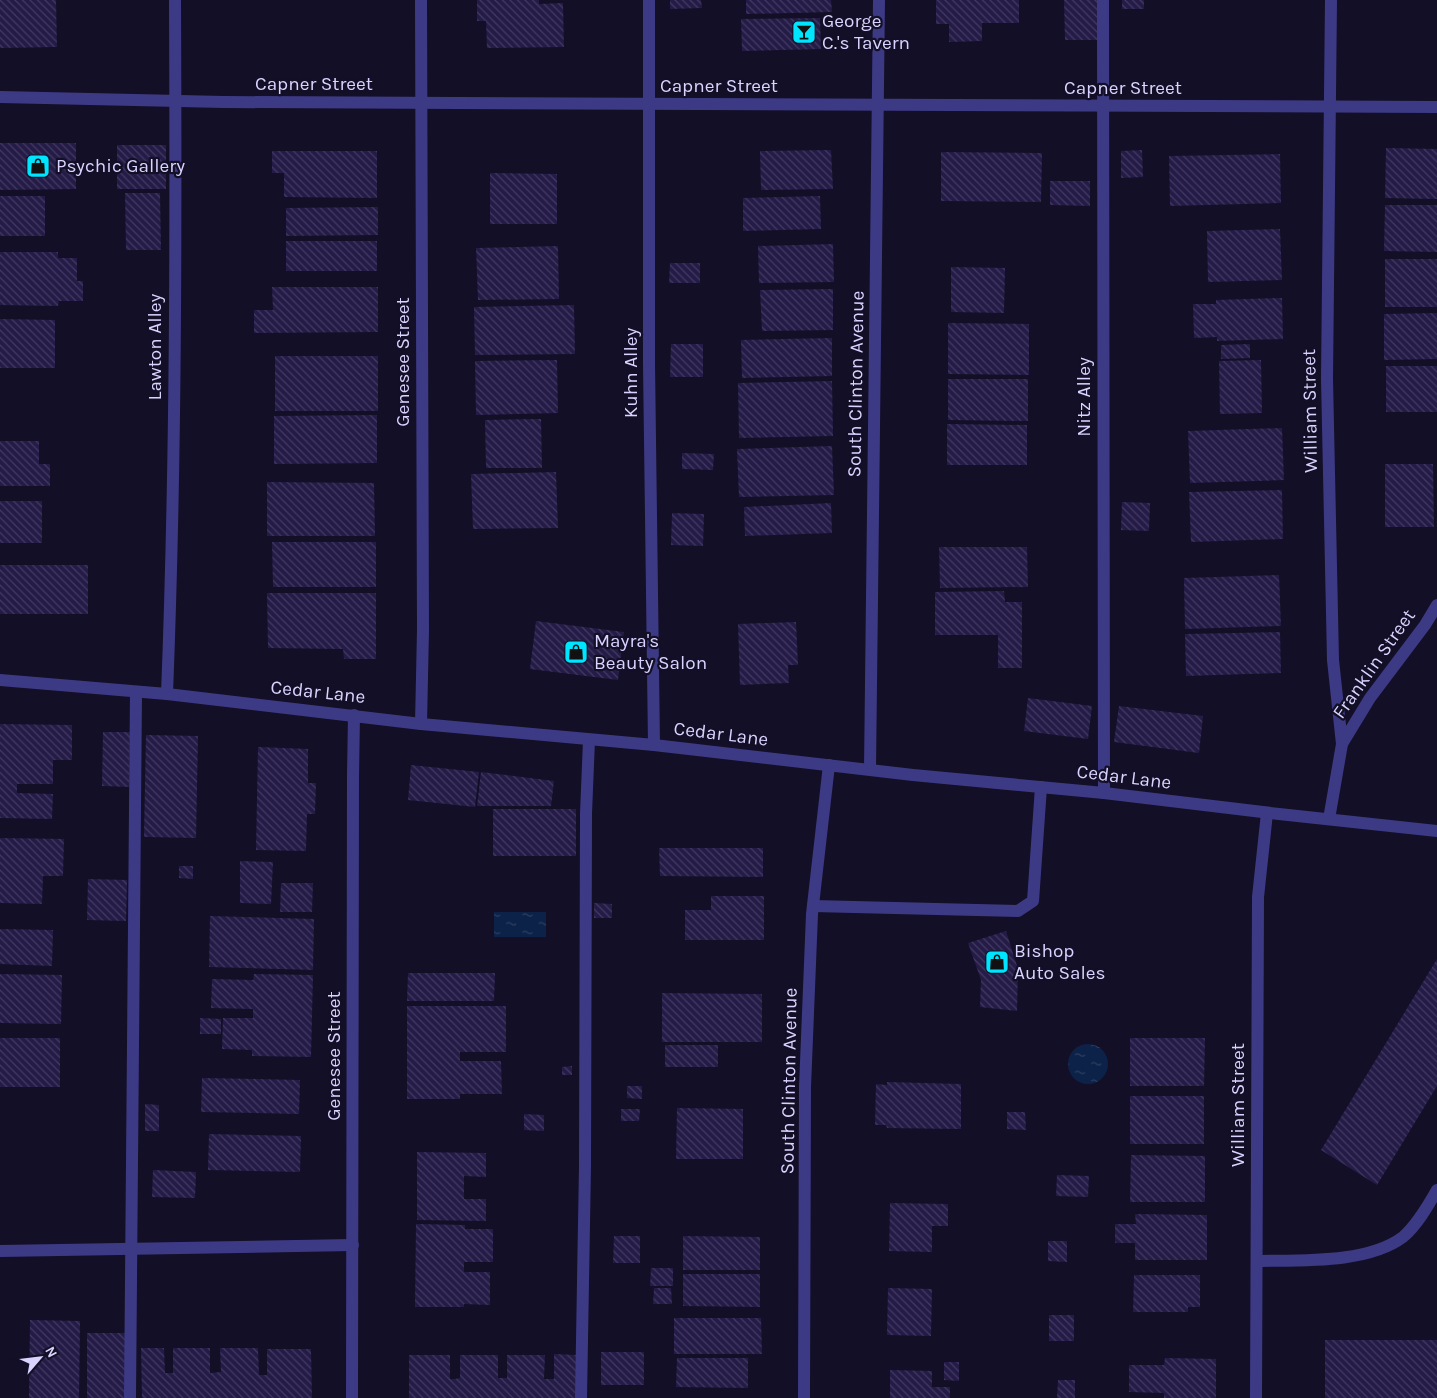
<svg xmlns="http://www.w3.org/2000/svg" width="1437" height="1398" viewBox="0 0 1437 1398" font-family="Karla,sans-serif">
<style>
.water{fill:url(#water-ripples)}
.building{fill:url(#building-back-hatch)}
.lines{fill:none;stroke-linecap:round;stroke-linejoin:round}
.service{stroke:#3d3a85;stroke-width:12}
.minor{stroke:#3d3a85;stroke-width:12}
.tertiary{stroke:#3d3a85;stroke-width:12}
.labels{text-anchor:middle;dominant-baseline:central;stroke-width:4.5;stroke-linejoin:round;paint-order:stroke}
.poi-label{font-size:19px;fill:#d9d4ff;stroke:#130f26;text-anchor:start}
.street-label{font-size:19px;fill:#d9d4ff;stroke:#130f26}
</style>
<defs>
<pattern id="water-ripples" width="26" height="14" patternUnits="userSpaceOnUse" patternTransform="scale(1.25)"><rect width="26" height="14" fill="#0c2248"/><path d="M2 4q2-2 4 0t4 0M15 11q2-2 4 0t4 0" fill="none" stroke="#2f4163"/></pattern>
<pattern id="building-back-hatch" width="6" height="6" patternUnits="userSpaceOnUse" patternTransform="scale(1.25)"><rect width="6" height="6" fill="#241b47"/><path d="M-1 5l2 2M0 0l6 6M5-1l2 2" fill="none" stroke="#433b63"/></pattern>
</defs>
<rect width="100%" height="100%" fill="#130f26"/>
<g class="water">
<rect x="494" y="912" width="52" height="25"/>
<circle cx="1088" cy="1064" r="20"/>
</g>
<g class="building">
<path d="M0,0H56L57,47L0,48Z"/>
<path d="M477,0H539V4L563,3L564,47L487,48L486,21H477Z"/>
<path d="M670,0H701L702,8L670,9Z"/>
<path d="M746,0H831L832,12L746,14Z"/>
<path d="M936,0H1019V23H982V41L949,42V24H936Z"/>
<path d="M1064,0H1098V40H1065Z"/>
<rect x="1122" y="0" width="22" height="9"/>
<path d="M820,18L821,49L742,51L741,19Z"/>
<path d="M0,143H76V189L0,190Z"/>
<rect x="117" y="145" width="49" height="44"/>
<path d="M1386,148L1437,149V199L1385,198Z"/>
<path d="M831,150L833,189L761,190L760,151Z"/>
<path d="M1142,150L1143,177L1121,178V151Z"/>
<path d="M272,151H377V198L284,197V173H272Z"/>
<path d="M941,152L1042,153L1041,202L941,201Z"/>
<path d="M1280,154L1281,203L1170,206L1169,156Z"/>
<path d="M490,173L557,174V224H490Z"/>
<path d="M1050,181H1090V206L1050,205Z"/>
<path d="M125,193H160L161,250H126Z"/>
<rect x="0" y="196" width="45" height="40"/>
<path d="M820,196L821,229L743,231V198Z"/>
<path d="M1385,205H1437V252L1384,251Z"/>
<path d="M378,207V235L286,236V208Z"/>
<path d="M1280,229L1282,280L1208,282L1207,231Z"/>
<rect x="286" y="241" width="91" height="30"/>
<path d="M833,244L834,282L759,283L758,246Z"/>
<path d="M558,246L559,299L478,300L476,248Z"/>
<path d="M0,252H58V258H77V281H83V301H59L58,306L0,305Z"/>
<rect x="1385" y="259" width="52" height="48"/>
<path d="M670,263H700V283H669Z"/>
<path d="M951,267L1005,268L1004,313L951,312Z"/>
<path d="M272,287H378V332L254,333V310H273Z"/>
<path d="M833,289V330L762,331L760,290Z"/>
<path d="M1282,298L1283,339L1217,341V337L1194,338L1193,304H1216V300Z"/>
<path d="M574,305L575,354L475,355L474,307Z"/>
<path d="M1437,313V359L1384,360V314Z"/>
<path d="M0,319L55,320V368H0Z"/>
<path d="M948,323L1029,324V375L948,374Z"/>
<path d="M832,338V376L742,378L741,340Z"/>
<path d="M671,344H703V377H670Z"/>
<path d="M1250,344V358L1221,359V345Z"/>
<rect x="275" y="356" width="103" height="55"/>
<path d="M557,360L558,413L476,415L475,361Z"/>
<path d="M1261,360L1262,413L1220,414L1219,361Z"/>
<rect x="1386" y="366" width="51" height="46"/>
<path d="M948,379H1028V421L948,420Z"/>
<path d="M832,381L833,436L739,438L738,383Z"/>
<path d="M377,415V463L274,464V416Z"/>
<path d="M541,419L542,468H486L485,420Z"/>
<path d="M947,424L1027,425V465H947Z"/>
<path d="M1282,428L1284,480L1190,483L1188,431Z"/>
<path d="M0,441H39V464H50V486H0Z"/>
<path d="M832,446L834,495L739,497L737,449Z"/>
<path d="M682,453L714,454L713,470L682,469Z"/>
<path d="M1385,464H1433L1434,527H1385Z"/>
<path d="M556,472L558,528L473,529L471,474Z"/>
<path d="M267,482L374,483L375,536H267Z"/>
<path d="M1282,490L1283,539L1191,542L1189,492Z"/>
<rect x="0" y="501" width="42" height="42"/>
<path d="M1122,502L1150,503L1149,531L1121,530Z"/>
<path d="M831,503L832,533L745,536L744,507Z"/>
<path d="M672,513L704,514L703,546L671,545Z"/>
<path d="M272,542H376V587H273Z"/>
<path d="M939,547H1027L1028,587L940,588Z"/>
<rect x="0" y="565" width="88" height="49"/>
<path d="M1279,575L1281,626L1185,629L1184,578Z"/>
<path d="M1004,591L1005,602H1022V668H998V635H935V592Z"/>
<path d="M267,593H376V659H344L343,649L268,648Z"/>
<path d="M536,621L624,632L618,680L530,669Z"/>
<path d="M796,622L798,665H788L789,683L740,685L738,624Z"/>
<path d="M1280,632L1281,673L1186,676L1185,634Z"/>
<path d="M1028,698L1092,706L1088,739L1024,731Z"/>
<path d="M1119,706L1203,716L1199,753L1114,742Z"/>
<path d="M0,724L72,725V760H53V784H17V793L53,794L52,819L0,818Z"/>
<path d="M103,732H130L129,787L102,786Z"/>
<path d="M146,735L198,736L196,838L144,837Z"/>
<path d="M258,747L308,749V783H316L315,814H307L306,851L256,850Z"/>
<path d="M411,765L479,772L475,807L408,800Z"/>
<path d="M481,772L554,781L551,806H477Z"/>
<rect x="493" y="809" width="83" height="47"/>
<path d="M0,838L64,839L63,876H43L42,904L0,903Z"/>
<path d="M659,848H763V877L660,876Z"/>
<path d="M240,861L273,862L271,904L240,903Z"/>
<path d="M179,866H193V879L179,878Z"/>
<path d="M88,879L127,880L126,921L87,920Z"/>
<path d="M281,883H313L312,912H280Z"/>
<path d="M711,896H764V940H685V910H711Z"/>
<path d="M594,903L612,904V918H594Z"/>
<path d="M210,916L314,919L313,970L209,967Z"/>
<path d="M0,929L53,930L52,966L0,964Z"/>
<path d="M1006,931L1018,969L1017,1011L980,1007L981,980L968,943Z"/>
<path d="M1437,959V1086L1377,1185L1321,1150Z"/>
<path d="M408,973H495L494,1001H407Z"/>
<path d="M0,974L62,975L61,1024L0,1023Z"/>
<path d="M254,974L313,975L311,1057L252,1056V1050L222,1049L223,1018H253V1009L211,1008L212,979L253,980Z"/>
<path d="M662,993L762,994V1042H662Z"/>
<path d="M407,1006H506V1052H460V1061H501L502,1094H460V1099H407Z"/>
<path d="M200,1018L221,1019V1034H200Z"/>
<rect x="0" y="1038" width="60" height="49"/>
<path d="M1130,1038H1205L1204,1086H1130Z"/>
<rect x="665" y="1045" width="53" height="22"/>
<path d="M572,1066V1075H562V1067Z"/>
<path d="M202,1078L300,1080L299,1114L201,1112Z"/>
<path d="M887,1082L961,1084V1129L887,1128L886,1125H875L876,1084L887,1085Z"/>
<path d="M627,1086H642V1099L627,1098Z"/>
<rect x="1130" y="1096" width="74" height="48"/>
<path d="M145,1104L159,1105V1131H145Z"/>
<path d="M677,1108L743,1109V1159H676Z"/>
<path d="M621,1109H640L639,1121H621Z"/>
<path d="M1007,1112H1025L1026,1130L1007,1129Z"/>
<path d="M524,1114L544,1115V1131L524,1130Z"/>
<path d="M209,1134L301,1136L300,1172L208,1170Z"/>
<path d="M417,1152L486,1153V1177L464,1176V1199H486V1221L417,1220Z"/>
<path d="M1131,1155L1205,1156V1202H1130Z"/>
<path d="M153,1170L196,1172L195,1198L152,1197Z"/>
<path d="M1057,1175L1089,1176L1088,1197L1056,1196Z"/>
<path d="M890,1203L948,1204V1226H932V1252L889,1251Z"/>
<path d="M1135,1214L1207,1215V1260H1135V1243H1115V1224H1136Z"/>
<path d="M416,1224L465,1225V1229H493V1262H464V1272H490V1305L464,1304V1307H415Z"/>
<path d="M614,1236H640V1263H613Z"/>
<path d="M683,1236L760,1237V1270H683Z"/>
<path d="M1048,1241H1067V1262L1048,1261Z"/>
<path d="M651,1268H673V1286H650Z"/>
<path d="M683,1274H760V1307L683,1306Z"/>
<path d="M1134,1275H1200V1307H1188V1312H1133Z"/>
<path d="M654,1288H671L672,1304H653Z"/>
<path d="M888,1288L932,1289L931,1336L887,1335Z"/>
<rect x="1049" y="1315" width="25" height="26"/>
<path d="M674,1318H761L762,1354H674Z"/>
<path d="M30,1320L80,1321L79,1398H29Z"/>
<rect x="87" y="1333" width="39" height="65"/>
<rect x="1325" y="1340" width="112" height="58"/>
<path d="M141,1348H164L165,1373H173V1348H210V1373L221,1372L220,1348H258L259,1375H267V1349H311L312,1398H142Z"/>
<rect x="601" y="1352" width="43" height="33"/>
<path d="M554,1354L576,1355V1398H409V1355H450V1379H455L460,1378V1355H498V1378H507V1355H545L544,1379H554Z"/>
<path d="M677,1358H748V1388L676,1387Z"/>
<path d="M1165,1358L1216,1359V1398H1164V1393L1129,1392V1365H1164Z"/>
<path d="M944,1362H959V1381L944,1380Z"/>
<path d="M890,1370L932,1371V1387H950V1398H890Z"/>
<path d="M1058,1380H1075V1398H1057Z"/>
</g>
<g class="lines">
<g class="service">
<path d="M649,0V364L654,745"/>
<path d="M1103,0L1104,793"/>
<path d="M167,694C176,463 176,231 175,0"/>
<path d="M813,906L1018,911L1033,901L1041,787"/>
<path d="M0,1251L353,1245"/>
<path d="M1257,1261C1300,1260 1367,1264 1403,1237C1417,1225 1428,1206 1437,1190"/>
<path d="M130,1398L136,692"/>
<path d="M581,1398L585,1166L586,814L589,740"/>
</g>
<g class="minor">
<path d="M0,97L224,102L1437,107"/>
<path d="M421,724L423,630L421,0"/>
<path d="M1342,744L1370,698L1425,625L1437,605"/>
<path d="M870,769L879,0"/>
<path d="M1329,819L1342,744L1333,660L1327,379L1331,0"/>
<path d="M352,1398L353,777L354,715"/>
<path d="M804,1398L805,1087L812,914L829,765"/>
<path d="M1256,1398L1258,897L1267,813"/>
</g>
<path class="tertiary" d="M0,680L167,694L421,724L654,745L913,775L1104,793L1279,814L1437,831"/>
</g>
<defs>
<g id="bar-square" transform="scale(1.25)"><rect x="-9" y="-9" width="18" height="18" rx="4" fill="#00e5ff" stroke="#130f26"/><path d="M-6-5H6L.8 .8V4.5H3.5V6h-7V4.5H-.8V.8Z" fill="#111"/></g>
<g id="shop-square" transform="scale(1.25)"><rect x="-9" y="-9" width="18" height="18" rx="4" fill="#00e5ff" stroke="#130f26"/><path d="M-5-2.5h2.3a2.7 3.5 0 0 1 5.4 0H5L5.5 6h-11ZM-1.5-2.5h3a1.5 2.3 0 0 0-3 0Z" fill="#111"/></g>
</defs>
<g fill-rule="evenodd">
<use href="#bar-square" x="804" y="32"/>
<use href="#shop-square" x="38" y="166"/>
<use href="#shop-square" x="576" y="652"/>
<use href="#shop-square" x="997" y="962"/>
</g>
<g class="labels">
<g class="poi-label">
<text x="822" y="21">George<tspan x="822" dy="22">C.'s Tavern</tspan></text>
<text x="56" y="166">Psychic Gallery</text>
<text x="594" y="641">Mayra's<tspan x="594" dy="22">Beauty Salon</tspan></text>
<text x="1014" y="951">Bishop<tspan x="1014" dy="22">Auto Sales</tspan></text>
</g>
<g class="street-label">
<text x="314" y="84">Capner Street</text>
<text x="719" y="86">Capner Street</text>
<text x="1123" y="88">Capner Street</text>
<text transform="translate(155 347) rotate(-90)">Lawton Alley</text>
<text transform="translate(403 362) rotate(-90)">Genesee Street</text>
<text transform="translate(631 373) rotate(-90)">Kuhn Alley</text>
<text transform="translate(856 384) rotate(-89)">South Clinton Avenue</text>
<text transform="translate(1084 397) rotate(-90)">Nitz Alley</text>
<text transform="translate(1310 411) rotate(-91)">William Street</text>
<text transform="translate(1374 664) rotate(-55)">Franklin Street</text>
<text transform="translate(318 692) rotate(6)">Cedar Lane</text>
<text transform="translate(721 734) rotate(7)">Cedar Lane</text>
<text transform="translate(1124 777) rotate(7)">Cedar Lane</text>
<text transform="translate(334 1056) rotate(-90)">Genesee Street</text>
<text transform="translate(789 1081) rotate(-89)">South Clinton Avenue</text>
<text transform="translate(1238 1105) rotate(-90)">William Street</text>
</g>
</g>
<g transform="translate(40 1358) rotate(62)" stroke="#130f26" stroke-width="4" paint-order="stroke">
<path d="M0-4L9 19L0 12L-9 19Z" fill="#d9d4ff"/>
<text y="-8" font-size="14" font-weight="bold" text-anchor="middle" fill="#d9d4ff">N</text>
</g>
</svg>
